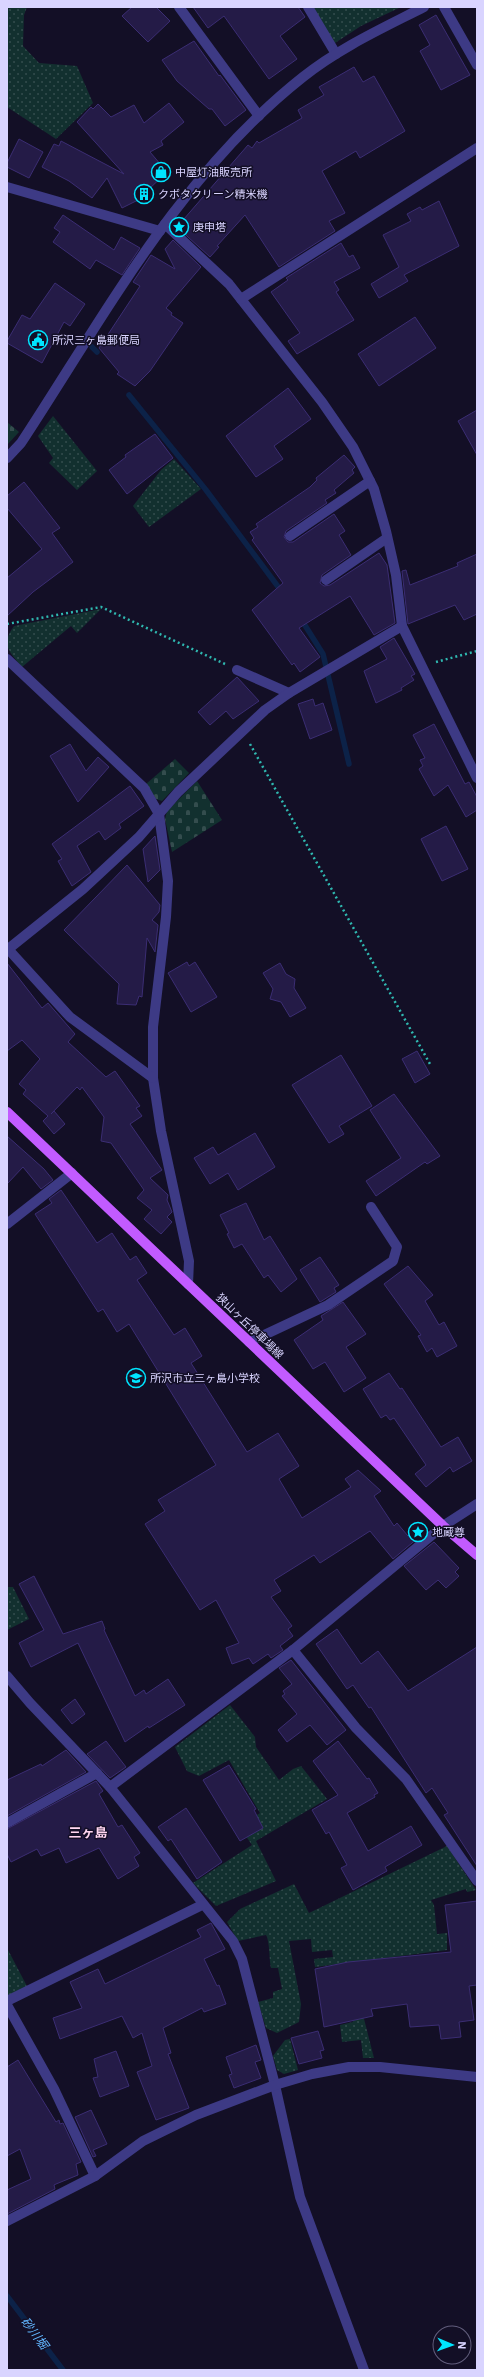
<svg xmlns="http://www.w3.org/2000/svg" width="484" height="2377" viewBox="0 0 484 2377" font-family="'IBM Plex Sans','Noto Sans JP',sans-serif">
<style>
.grass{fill:url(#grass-dots)}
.cemetery{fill:url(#cemetery-stones)}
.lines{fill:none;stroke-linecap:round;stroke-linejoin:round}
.stream{stroke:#0c2248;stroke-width:5.5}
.building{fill:#241b47;stroke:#3b2d73}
.path{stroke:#2fb8b0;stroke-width:2.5;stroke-dasharray:2 3;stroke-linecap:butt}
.minor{stroke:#3d3a85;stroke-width:10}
.major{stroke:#c25bff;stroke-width:10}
.labels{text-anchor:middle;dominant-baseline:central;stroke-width:3;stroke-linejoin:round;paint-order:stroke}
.poi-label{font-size:11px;fill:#d9d4ff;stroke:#130f26;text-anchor:start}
.street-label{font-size:11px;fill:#d9d4ff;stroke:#130f26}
.water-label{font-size:12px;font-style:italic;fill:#62b6ff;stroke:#130f26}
.quarter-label{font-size:13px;font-weight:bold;fill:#ffd6f0;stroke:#130f26}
</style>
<defs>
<pattern id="grass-dots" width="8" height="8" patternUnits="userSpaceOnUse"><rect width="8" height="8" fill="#12302f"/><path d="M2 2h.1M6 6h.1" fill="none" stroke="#344d4e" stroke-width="1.8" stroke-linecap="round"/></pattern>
<pattern id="cemetery-stones" width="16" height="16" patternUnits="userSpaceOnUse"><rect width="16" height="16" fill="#12302f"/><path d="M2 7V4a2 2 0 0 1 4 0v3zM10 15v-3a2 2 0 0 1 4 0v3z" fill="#344d4e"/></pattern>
</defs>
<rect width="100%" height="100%" fill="#130f26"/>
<g class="grass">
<path d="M7,7H27L24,15L23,46L39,63L77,66L93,103L56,139L7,107Z"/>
<path d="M311,7H401L361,26L335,43Z"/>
<path d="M53,416L97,471L77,490L49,463L53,458L38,436Z"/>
<path d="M174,459L201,489L149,527L133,506L161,470Z"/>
<path d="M101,609L77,633L71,626L22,667C10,652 0,645 14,626Z"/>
<path d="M7,1587H13L29,1619L7,1630Z"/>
<path d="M230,1705L255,1737L256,1747L279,1780L293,1769L301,1766L327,1799L256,1841L276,1881L216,1906L193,1883L252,1845L239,1826L260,1813L229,1760L199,1776L187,1771L175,1747Z"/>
<path d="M447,1846L476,1890L467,1892L466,1889L431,1900L434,1905L437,1934L447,1933V1950L315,1967L314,1959L333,1957L332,1950L312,1952L311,1939L289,1941L301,2004L299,2022L277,2033L266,2028L258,2002L273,1998V1992L282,1989L278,1968H271C269,1959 270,1947 267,1937L266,1935L238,1941L227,1922L240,1909L294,1884L309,1913Z"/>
<path d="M7,1948L30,1992L7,2002Z"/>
<path d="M362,2011L374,2058H363L361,2040L342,2042L340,2025L353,2022L351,2014Z"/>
<path d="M290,2039L298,2070L284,2074L277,2070L273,2056L285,2040Z"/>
</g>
<g class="cemetery">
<path d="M7,422L19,432L7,445Z"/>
<path d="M175,759L189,773L162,801L156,799L146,784Z"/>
<path d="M197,781L222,820L172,852L165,819L167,811Z"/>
</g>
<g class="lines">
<g class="stream">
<path d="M92,347L97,352"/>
<path d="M129,395L206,490L282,592"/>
<path d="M301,619L323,654L349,764"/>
<path d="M7,2296L63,2370"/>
</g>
</g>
<g class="building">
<path d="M132,7H156L170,21L148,42L122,16Z"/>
<path d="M193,7H298L305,17L280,36L297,59L269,79L224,16L208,28Z"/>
<path d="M436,15L470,75L441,90L420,51L430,45L419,25Z"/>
<path d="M194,41L219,76L220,75L246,110L225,126L212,109H209L177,81L162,60Z"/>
<path d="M354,67L363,82L374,76L405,131L360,158L356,151L322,171L345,213L329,221L335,231L279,267L245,215L217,246L219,247L210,257L177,227L248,145L252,148L257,141L259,143L302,118L298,110L324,95L319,87Z"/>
<path d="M169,103L184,122L161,141L163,145L150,152L167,172L148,190L150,194L122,208L107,178L92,198L69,181L42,167L54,144L59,146L61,141L124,174L77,122L91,107L93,109L98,104L111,117L134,105L144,123Z"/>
<path d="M19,139L43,152L29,178L7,167V163Z"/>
<path d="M439,201L459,246L404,275L408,281L379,298L371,284L399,267L383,235L411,221L407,214L420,207L422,210Z"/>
<path d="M63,215L114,250L121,237L140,248L122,275L96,260L90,269L53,242L60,232L54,228Z"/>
<path d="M173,240L201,267L166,308L172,313L171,315L183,323L150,371L135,386L117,374L119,372L99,348L140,286L133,282L151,255L175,269L165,249Z"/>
<path d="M341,243L349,257L353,255L360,268L334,282L339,290L336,292L354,320L297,354L288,341L300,333L271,292L288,280L286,278Z"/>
<path d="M55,283L85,304L70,326L64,322L42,363L7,343V341L22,315L30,319Z"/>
<path d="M415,317L436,348L379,386L358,354Z"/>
<path d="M288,388L311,419L274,446L283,459L256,477L226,436Z"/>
<path d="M477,410V455L458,421Z"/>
<path d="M155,434L173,458L127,494L109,470L126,457L125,455Z"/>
<path d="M344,455L355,467L352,470L354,473L334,490L336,493L325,500L327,503L286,531L284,537L288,542H293L334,514L345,531L339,535L351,555L322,575L320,583L324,586L330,585L379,553L387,565L395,623L374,635L350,596L299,628L320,657L300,672L294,663L292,665L252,610L283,583L252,540L254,538L250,532L258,527L256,524L310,487L317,480L316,478Z"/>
<path d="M24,482L60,528L52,533L73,562L33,592L7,616V578L42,549L7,508V496Z"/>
<path d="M477,554V614L464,620L455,605L408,624L402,571L406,570L410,585L458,566L457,563Z"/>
<path d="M394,638L415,674L411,676L414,680L401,688L402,690L376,703L364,671L387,659L380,647Z"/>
<path d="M237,677L259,701L233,719L226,711L210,725L198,712Z"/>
<path d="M313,699L315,706L323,703L332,730L310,739L298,704Z"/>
<path d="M434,724L465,784L469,782L477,797V810L466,817L448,785L434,796L419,769L423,766L420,760L425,758L413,735Z"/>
<path d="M70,744L86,771L98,757L109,767L78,802L50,756Z"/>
<path d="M130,786L144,806L119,824L121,828L105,840L99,831L77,846L91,872L72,886L58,861L62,859L52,844Z"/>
<path d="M446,826L468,869L442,881L421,839Z"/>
<path d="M155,836L160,870L148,882L143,849Z"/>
<path d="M127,865L160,905L159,912L152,920L158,925L155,952L147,938L142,997L139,996L136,1005L117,1004L119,984L64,930Z"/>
<path d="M187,962L189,966L195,962L217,997L191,1012L168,973Z"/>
<path d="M7,963L42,1008L48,1003L75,1034L68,1042L106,1077L115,1071L140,1106L136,1108L142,1116L130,1124L162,1170L150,1178L168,1195L167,1200L172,1212L167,1217L172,1222L161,1234L144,1219L152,1210L137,1198L144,1190L111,1143L101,1141L104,1117L82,1087L80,1090L77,1087L51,1114L54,1111L65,1124L54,1134L43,1121L48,1116L23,1094L26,1090L19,1084L40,1059L22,1040L7,1051Z"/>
<path d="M280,963L286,974L295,979L294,988L306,1008L290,1017L281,1002L270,999L273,989L263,973Z"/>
<path d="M417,1051L430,1074L415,1083L402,1059Z"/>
<path d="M341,1055L372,1106L339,1126L344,1134L329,1143L292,1085Z"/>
<path d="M394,1094L440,1156L427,1164L425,1162L376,1196L366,1181L401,1158L370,1110Z"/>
<path d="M255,1133L275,1167L238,1190L228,1173L210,1184L194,1158L213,1147L218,1155Z"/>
<path d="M7,1136L44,1169L53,1180L41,1189L23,1167L7,1184Z"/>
<path d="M61,1190L97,1243L112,1233L130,1260L136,1256L147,1273L137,1280L174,1335L185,1328L202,1356L191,1363L247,1452L278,1433L299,1466L279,1479L302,1518L351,1487L345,1479L358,1470L381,1491L374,1496L394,1526L397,1523L408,1536L418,1525L425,1532L393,1559L370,1531L320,1563L314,1555L274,1580L281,1591L271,1597L292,1626L288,1629L293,1636L280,1646L283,1650L271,1658L268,1654L253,1664L249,1658L232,1664L226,1648L239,1643L216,1600L200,1610L145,1524L165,1511L158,1500L216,1465L129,1324L117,1332L103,1309L98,1312L35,1214L52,1203L49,1199Z"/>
<path d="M246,1203L264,1240L270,1236L297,1279L281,1292L268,1275L264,1278L242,1244L234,1248L227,1234L229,1233L220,1215Z"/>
<path d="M320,1257L339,1285L334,1288L336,1292L320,1302L300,1270Z"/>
<path d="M408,1266L433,1295L425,1301L439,1325L444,1322L457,1346L437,1357L432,1348L427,1352L418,1336L421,1335L384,1284Z"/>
<path d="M343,1302L366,1334L346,1347L366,1378L344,1392L325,1362L313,1369L294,1340L323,1320L321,1316Z"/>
<path d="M389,1373L400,1389L402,1388L441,1447L458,1437L472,1461L453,1472L450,1467L426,1487L415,1474L426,1465L394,1418L390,1420L386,1415L381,1418L363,1389Z"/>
<path d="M434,1542L459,1568L455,1572L459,1576L446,1588L438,1580L426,1590L404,1566Z"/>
<path d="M34,1576L63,1634L102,1621L105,1629L104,1630L135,1696L144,1690L146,1694L168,1679L185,1705L149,1728L148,1726L125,1742L78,1643L31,1667L19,1643L44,1630L19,1584Z"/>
<path d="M337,1629L361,1664L378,1651L408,1691L477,1647V1866L444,1815L448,1813L432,1788L426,1793L371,1707L369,1708L353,1685L347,1689L316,1644Z"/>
<path d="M291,1660L346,1730L327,1745L310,1725L287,1742L278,1730L297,1714L282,1696L285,1694L283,1691L292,1684L279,1668Z"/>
<path d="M75,1699L85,1714L72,1724L61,1710Z"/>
<path d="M106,1741L126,1767L110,1778L87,1754Z"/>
<path d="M338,1741L367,1779L369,1778L378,1793L374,1795L375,1797L347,1813L368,1851L411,1826L422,1845L385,1867L387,1871L353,1890L341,1868L347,1865L329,1832L326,1834L312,1810L338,1795L313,1761Z"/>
<path d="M66,1750L86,1772L7,1816V1780L41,1764L42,1766Z"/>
<path d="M229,1765L256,1809L254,1810L263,1828L240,1841L203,1780Z"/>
<path d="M96,1781L103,1791L99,1794L118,1827L122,1825L140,1853L134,1857L139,1866L118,1879L99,1848L66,1863L59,1848L41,1856L37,1849L11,1862L7,1854V1829Z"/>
<path d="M186,1808L222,1862L197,1879L171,1839L168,1841L158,1827Z"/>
<path d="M477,1901V1985L469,1986L474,2020L459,2022L461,2037L441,2039L439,2025L410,2027L407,2004L371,2009L373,2016L324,2027L315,1969L348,1962L451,1952L445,1905Z"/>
<path d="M211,1923L225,1949L204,1959L217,1986L219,1985L226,2004L204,2012L202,2008L163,2028L171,2053L168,2054L189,2108L156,2120L137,2072L152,2066L142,2033L133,2038L122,2016L60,2039L53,2018L82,2008L70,1982L98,1969L105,1984L201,1937L197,1930Z"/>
<path d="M318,2031L324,2050L320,2051L322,2058L299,2064L291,2038Z"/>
<path d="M256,2045L261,2060L255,2062L261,2078L234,2088L229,2075L232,2074L226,2057Z"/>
<path d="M116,2051L129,2086L100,2097L93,2078L98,2077L94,2059Z"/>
<path d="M18,2060L56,2122L59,2120L60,2124L63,2123L81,2162L76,2164L78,2175L56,2184L54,2185L55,2189L7,2214V2190L31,2179L20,2149L7,2156V2067Z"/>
<path d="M91,2110L107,2144L93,2150L96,2156L93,2157L75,2117Z"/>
</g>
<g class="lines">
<g class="path">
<path d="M7,624L101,607L225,664"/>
<path d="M436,662L477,651"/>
<path d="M250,744L430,1064"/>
</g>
<g class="minor">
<path d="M179,7L259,116"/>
<path d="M308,7L336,54"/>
<path d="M444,7L477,65"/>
<path d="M7,187L160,231"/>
<path d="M165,224L229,284L322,402L353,447L374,489L386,531L396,575L402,626L477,778"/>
<path d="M241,299L477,148"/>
<path d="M7,458L21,443C105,315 180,174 303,77C339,48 383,28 424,7"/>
<path d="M290,536L370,481"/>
<path d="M326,580L387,538"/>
<path d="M7,659L144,788L159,814L168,881L166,917L153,1027V1078L161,1131L189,1261L188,1284"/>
<path d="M237,670L289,693"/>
<path d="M8,949L70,1017L153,1078"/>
<path d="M7,950L83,889L139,837L178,792L265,710L289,693L402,626"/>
<path d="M7,1224L72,1173"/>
<path d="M249,1342L328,1305L393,1261L397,1247L371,1207"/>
<path d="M293,1650L356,1728L406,1779L477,1881"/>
<path d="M7,1676L30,1703L110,1787L233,1941L242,1959L275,2085L300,2197L364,2370"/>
<path d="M110,1787L293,1650L443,1526L477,1504"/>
<path d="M7,1823L97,1773"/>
<path d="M7,2001L202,1905"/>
<path d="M7,2005L54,2089L95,2176"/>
<path d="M7,2221L95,2176L143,2141L196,2115L275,2085L312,2074L349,2067H380L477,2077"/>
</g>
<path class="major" d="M7,1112L443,1526L477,1555"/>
</g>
<defs>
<g id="shop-ring" transform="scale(1)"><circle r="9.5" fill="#130f26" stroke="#00e5ff" stroke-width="1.5"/><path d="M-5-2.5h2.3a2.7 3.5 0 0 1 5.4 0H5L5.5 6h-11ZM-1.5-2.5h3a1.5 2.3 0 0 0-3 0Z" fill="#00e5ff"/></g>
<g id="building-ring" transform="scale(1)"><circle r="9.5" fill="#130f26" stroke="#00e5ff" stroke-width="1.5"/><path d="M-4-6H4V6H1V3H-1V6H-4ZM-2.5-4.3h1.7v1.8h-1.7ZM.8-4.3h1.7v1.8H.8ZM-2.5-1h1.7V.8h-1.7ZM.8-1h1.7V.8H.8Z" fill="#00e5ff"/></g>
<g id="sight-ring" transform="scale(1)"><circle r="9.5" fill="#130f26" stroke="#00e5ff" stroke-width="1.5"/><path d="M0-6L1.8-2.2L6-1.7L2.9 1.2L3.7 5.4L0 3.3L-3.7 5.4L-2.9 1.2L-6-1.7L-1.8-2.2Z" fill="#00e5ff"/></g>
<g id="civic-ring" transform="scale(1)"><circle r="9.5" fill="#130f26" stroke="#00e5ff" stroke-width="1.5"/><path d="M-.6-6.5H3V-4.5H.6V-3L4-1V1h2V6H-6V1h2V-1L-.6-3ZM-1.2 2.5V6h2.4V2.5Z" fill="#00e5ff"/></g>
<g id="school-ring" transform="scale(1)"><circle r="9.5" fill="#130f26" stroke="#00e5ff" stroke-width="1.5"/><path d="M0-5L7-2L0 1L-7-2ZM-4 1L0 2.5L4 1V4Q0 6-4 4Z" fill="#00e5ff"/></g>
</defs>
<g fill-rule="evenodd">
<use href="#shop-ring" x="161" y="172"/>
<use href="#building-ring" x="144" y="194"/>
<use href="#sight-ring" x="179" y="227"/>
<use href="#civic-ring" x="38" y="340"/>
<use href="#school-ring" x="136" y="1378"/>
<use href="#sight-ring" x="418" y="1532"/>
</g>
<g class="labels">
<g class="poi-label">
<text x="175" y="172">中屋灯油販売所</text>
<text x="158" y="194">クボタクリーン精米機</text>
<text x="193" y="227">庚申塔</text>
<text x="52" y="340">所沢三ヶ島郵便局</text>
<text x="150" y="1378">所沢市立三ヶ島小学校</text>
<text x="432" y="1532">地蔵尊</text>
</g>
<g class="street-label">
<text transform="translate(250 1326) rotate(44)">狭山ヶ丘停車場線</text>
</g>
<g class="water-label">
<text transform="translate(35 2333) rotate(53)">砂川堀</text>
</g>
<g class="quarter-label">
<text x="88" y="1832">三ヶ島</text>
</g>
</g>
<rect width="484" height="2377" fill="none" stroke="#d9d4ff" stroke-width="16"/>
<g transform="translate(452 2345) rotate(92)"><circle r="19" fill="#130f26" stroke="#625e7d"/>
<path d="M0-3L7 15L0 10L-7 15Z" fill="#00e5ff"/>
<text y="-6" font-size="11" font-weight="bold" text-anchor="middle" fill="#d9d4ff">N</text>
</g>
</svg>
